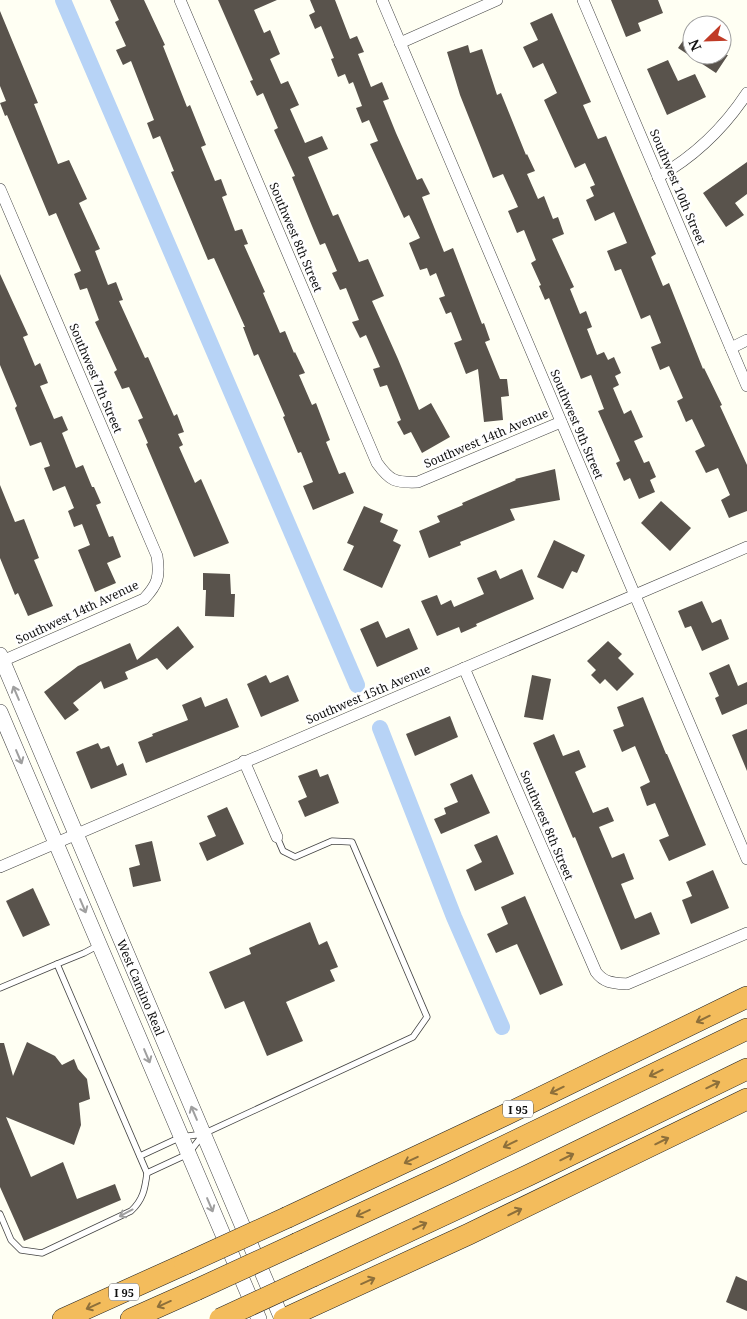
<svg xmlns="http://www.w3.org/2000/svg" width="747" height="1319" viewBox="0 0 747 1319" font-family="'Noto Serif',serif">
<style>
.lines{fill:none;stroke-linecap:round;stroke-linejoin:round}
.canal{stroke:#b7d3f6;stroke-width:16}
.building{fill:#59534c}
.service-casing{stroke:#434343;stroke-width:7}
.minor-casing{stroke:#434343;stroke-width:12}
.tertiary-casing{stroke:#434343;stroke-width:16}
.motorway-casing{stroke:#212121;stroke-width:22}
.service{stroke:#fff;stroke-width:5.5}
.minor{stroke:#fff;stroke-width:11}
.tertiary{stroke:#fff;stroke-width:15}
.motorway{stroke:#f3bc5c;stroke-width:21}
.motorway-bridge-casing{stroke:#212121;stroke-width:22;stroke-linecap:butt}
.motorway-bridge{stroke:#f3bc5c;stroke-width:21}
.oneway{stroke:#9f9f9f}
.oneway2{stroke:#8d6f3a}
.labels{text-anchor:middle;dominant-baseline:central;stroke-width:5;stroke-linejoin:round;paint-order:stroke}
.shield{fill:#fff;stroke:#585858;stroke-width:1}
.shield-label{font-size:11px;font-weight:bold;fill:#101010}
.street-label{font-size:12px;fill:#101010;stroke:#fff}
</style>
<rect width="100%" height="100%" fill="#fffff3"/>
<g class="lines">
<g class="canal">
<path d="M63,0L357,685"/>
<path d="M380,728L454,917L502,1027"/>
</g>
</g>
<g class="building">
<path d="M110,0H144L165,45L163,46L187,107L190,105L206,145L201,147L215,181L221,179L227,195L222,197L235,231L242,229L248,244L244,245L265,292L263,293L280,333L285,331L294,353L295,352L305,373L299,375L312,405L316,403L330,440L326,442L339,474L345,472L354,493L313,510L303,486L313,482L301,452L298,453L283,417L285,416L258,354L254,356L243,327H245L214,258L208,260L171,172L174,171L160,136L153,139L147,123L154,120L131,61L123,65L116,50L126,46L115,22L119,20Z"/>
<path d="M218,0H277L254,10L264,33L270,30L280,54L270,59L281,84L288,81L299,105L290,109L305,143L322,136L328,149L308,157L333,216L338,214L359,262L368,259L384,296L372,301L398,359L419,410L431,403L450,437L422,453L411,432L404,435L397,422L401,420L387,385L380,387L373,369L380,367L366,335L360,338L352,322L359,320L346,288L340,290L332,273L337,271L325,243L320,245L312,226L292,177L295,176L274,130L278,128L263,93L257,96L250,81L253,80Z"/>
<path d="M310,0H335L350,39L357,36L364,52L358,54L371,87L382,82L389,99L383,101L396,133L417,180L422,178L430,194L422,197L444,252L453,248L482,324L484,323L490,340L485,342L500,379H507L509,396L501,397L503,420L484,422L478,369L466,374L454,343L462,340L451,312L446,314L439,298L445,296L436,273L430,276L427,268L420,270L409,243L420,238L409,215L404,218L370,144L378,141L369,120L362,123L356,108L362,106L353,82L349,84L345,74L338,77L331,59L334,58L321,26L315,29L309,15L315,12Z"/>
<path d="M611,0H658L663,13L638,23L641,31L626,37Z"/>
<path d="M0,11L38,103L34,104L58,164L69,160L87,199L79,203L100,249L95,251L108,285L116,282L123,300L119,301L145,358L148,357L174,416L177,414L184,432L178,434L183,445L179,447L195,483L201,479L229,543L194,557L146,444L148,443L138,420L143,418L129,387L122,389L114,372L117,370L95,322L99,320L87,288L80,290L74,274L81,271L56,213L49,216L7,115L5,116L0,103L6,101L0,86Z"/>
<path d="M552,13L591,102L583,105L598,139L606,136L656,254L651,257L663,286L669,283L703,369L704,368L722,405L720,406L747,465V511L729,518L721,500L730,495L718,468L706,473L695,451L705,446L692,419L686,422L677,401L683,398L669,366L660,370L651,347L661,343L650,315L641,319L621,269L615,271L607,251L627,243L614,212L595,221L586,200L594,196L590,187L595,185L585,163L575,168L544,100L557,93L543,63L533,68L523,47L538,40L530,23Z"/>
<path d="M692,28V55H728L716,73L678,48Z"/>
<path d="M468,45L470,53L482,49L497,95L501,93L526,155L527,154L535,171L527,174L538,199L544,196L553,219L558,217L564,234L552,239L574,287L570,289L580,314L586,311L592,327L587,329L597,355L604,352L608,360L614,357L621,373L615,376L619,385L613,388L624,414L631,410L643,437L634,441L644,463L649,461L656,477L650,480L655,492L639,499L630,478L624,481L616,463L620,461L598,411L604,409L591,375L581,379L549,298L545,300L539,286L541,285L531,263L536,260L524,230L517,233L508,211L518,207L503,174L493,178L460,95L447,52Z"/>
<path d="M668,60L678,81L695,74L706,97L667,115L647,69Z"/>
<path d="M747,162V194L735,203L744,215L726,227L703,193Z"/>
<path d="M0,274L28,335L23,337L35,366L40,363L48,383L40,386L54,419L62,416L68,430L62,433L76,468L83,465L92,487H94L101,503L96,505L109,537L113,536L121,557L107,563L116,583L95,592L78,550L90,545L82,524L74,527L68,511L74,508L65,486L53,491L44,468L50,466L41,442L30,446L15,408L17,406L0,365Z"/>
<path d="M555,469L560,500L510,509L515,520L460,542L461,545L429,558L419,531L440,522L437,516L463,505L462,503L516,480L515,479Z"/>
<path d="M0,485L15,522L24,519L39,558L34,560L53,606L28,616L18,593L15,595L0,558Z"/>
<path d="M661,501L691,528L670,551L641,523Z"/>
<path d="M364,506L383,514L380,522L398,530L393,541L401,545L382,588L343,570L354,546L347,543Z"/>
<path d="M554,540L585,555L577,573L572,571L563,589L537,577Z"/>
<path d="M522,569L534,599L476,624L477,626L461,633L459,627L437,636L421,601L437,595L441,605L451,600L454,607L484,594L477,578L496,570L500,579Z"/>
<path d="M203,573L230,574L231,594H235L234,617L205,616L206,590H203Z"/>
<path d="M702,601L712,623L721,619L729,639L702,651L691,626L685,628L678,611Z"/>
<path d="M378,621L386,638L409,628L418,649L377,667L360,629Z"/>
<path d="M178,626L194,647L167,670L157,658L125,672L128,679L104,689L101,681L73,703L79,710L65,720L44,692L78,666L130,643L137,660Z"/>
<path d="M608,641L622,654L618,658L634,674L617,691L605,679L600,684L591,675L596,670L587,661Z"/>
<path d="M729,664L738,686L747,682V704L722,715L715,698L719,696L709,673Z"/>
<path d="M266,675L270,683L288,675L299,701L261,717L247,684Z"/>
<path d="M532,675L551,679L543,720L524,717Z"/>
<path d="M201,697L205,707L227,698L239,727L146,763L138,742L153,736L152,734L188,720L182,705Z"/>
<path d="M643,697L666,754H667L706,845L669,861L659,840L669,836L655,803L647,806L640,787L650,782L635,746L622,752L613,730L624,726L617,707Z"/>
<path d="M450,716L458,737L415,756L406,734Z"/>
<path d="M747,729V771L732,735Z"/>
<path d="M554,734L563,756L579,750L586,767L575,772L593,813L608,807L614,821L599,827L612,858L624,853L634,879L621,884L635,919L651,912L660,934L621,950L575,837L573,838L533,743Z"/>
<path d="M98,743L101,749L109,746L117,766L123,763L127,775L91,789L76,752Z"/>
<path d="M317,769L320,777L328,774L339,803L305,817L298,801L307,797L298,776Z"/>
<path d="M472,774L490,813L441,834L434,819L446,814L444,808L458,802L450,784Z"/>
<path d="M227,807L244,844L207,861L199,843L216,836L207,816Z"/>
<path d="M497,835L514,874L475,891L466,870L482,862L474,845Z"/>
<path d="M152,841L161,881L133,887L129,868L140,865L135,845Z"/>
<path d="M713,870L729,908L691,924L682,900L692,896L686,882Z"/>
<path d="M33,888L50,925L23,937L6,901Z"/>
<path d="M525,896L563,985L540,995L517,944L496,953L487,934L508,924L501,907Z"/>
<path d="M310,922L319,945L327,941L338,967L330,970L335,981L286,1002L303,1041L267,1056L244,1001L225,1009L209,972L251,954L249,948Z"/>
<path d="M27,1042L55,1056L62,1065L74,1059L78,1069L87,1079L90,1099L79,1103L81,1125L74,1145L6,1117L31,1177L63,1162L77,1199L115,1184L121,1200L24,1241L0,1187V1043H4L13,1076Z"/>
<path d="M736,1276L747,1281V1311L726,1302Z"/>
</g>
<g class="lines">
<g class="service-casing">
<g id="service">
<path d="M0,988L57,964"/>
<path d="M140,1156L181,1137L203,1134L413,1037L427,1017L352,842L332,841L295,857L283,851L277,837"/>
<path d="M147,1173L188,1154L202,1136"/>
<path d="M0,1214L11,1240L21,1250L42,1253L131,1211C143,1200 145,1189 147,1173L57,964L84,953L99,945"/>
</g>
</g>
<g class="minor-casing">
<g id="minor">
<path d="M180,0L377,463C390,481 395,483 418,482L561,422"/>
<path d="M382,0L747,859"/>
<path d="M583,0L747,386"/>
<path d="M400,43L497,0"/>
<path d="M658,177C695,156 724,128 747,93"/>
<path d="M0,189L157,556C160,577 158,584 144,599L0,662"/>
<path d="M731,348L747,340"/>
<path d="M464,668L596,972C604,983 613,983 627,984L747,933"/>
<path d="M244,761L277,837"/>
<path d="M0,867L747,547"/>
</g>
</g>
<g class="tertiary-casing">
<g id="tertiary">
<path id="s1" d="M0,655L282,1319"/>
<path d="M0,712L259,1319"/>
</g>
</g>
<g class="motorway-casing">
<g id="motorway">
<path d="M288,1217L505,1115L747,997"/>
<path d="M298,1243L449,1173L747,1029"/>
<path d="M313,1276L529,1175L747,1069"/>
<path d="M63,1319L185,1264"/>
<path d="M131,1319L196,1290"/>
<path d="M284,1319L469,1234L747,1099"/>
</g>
</g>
<use href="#service" class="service"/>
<use href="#minor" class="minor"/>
<use href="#tertiary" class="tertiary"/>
<use href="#motorway" class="motorway"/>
<g class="motorway-bridge-casing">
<g id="motorway-bridge">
<path d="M185,1264L288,1217"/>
<path d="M196,1290L298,1243"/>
<path d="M220,1319L313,1276"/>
</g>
</g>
<use href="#motorway-bridge" class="motorway-bridge"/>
</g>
<defs><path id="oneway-shaft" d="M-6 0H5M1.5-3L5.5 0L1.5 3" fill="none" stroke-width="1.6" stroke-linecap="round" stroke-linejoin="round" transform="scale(1.25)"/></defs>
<g class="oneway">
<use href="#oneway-shaft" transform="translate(16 693) rotate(-113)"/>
<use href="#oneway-shaft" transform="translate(19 757) rotate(67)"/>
<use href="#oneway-shaft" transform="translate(83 906) rotate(67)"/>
<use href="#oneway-shaft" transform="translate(147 1056) rotate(67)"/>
<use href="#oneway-shaft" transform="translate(194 1113) rotate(-113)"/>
<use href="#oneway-shaft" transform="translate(210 1205) rotate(67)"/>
<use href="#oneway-shaft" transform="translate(126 1213) rotate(152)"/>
</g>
<g class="oneway2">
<use href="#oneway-shaft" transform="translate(703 1019) rotate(154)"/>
<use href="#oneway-shaft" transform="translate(656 1073) rotate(154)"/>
<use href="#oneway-shaft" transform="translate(713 1085) rotate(-26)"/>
<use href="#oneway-shaft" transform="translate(557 1090) rotate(154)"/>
<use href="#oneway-shaft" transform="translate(662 1141) rotate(-26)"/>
<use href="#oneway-shaft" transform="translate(510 1144) rotate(154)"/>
<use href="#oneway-shaft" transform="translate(567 1157) rotate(-26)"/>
<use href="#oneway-shaft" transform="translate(411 1160) rotate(155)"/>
<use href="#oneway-shaft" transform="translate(515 1212) rotate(-26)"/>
<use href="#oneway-shaft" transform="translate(363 1213) rotate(155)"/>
<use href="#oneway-shaft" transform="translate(420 1226) rotate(-25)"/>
<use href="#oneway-shaft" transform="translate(368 1281) rotate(-24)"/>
<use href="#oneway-shaft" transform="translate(164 1304) rotate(156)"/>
<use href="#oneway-shaft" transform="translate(93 1306) rotate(156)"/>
</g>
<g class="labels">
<g class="shield">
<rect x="503" y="1100.5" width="30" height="17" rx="4"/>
<rect x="109" y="1283.5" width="30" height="17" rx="4"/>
</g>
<g class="shield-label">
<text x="518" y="1109">I 95</text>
<text x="124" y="1292">I 95</text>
</g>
<g class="street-label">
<text transform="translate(678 187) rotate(67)">Southwest 10th Street</text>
<text transform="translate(296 237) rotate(67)">Southwest 8th Street</text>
<text transform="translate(96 378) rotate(67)">Southwest 7th Street</text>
<text transform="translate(577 424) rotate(67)">Southwest 9th Street</text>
<text transform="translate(486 438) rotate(-23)">Southwest 14th Avenue</text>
<text transform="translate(77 612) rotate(-25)">Southwest 14th Avenue</text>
<text transform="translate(368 694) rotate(-23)">Southwest 15th Avenue</text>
<text transform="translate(547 825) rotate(67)">Southwest 8th Street</text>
<text stroke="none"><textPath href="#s1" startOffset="361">West Camino Real</textPath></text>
</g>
</g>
<g transform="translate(707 40) rotate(247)"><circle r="24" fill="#ffffff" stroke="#9f9f9f"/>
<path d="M0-4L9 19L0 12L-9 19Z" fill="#c03b27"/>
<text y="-8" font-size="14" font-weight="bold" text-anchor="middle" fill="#101010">N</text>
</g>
</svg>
